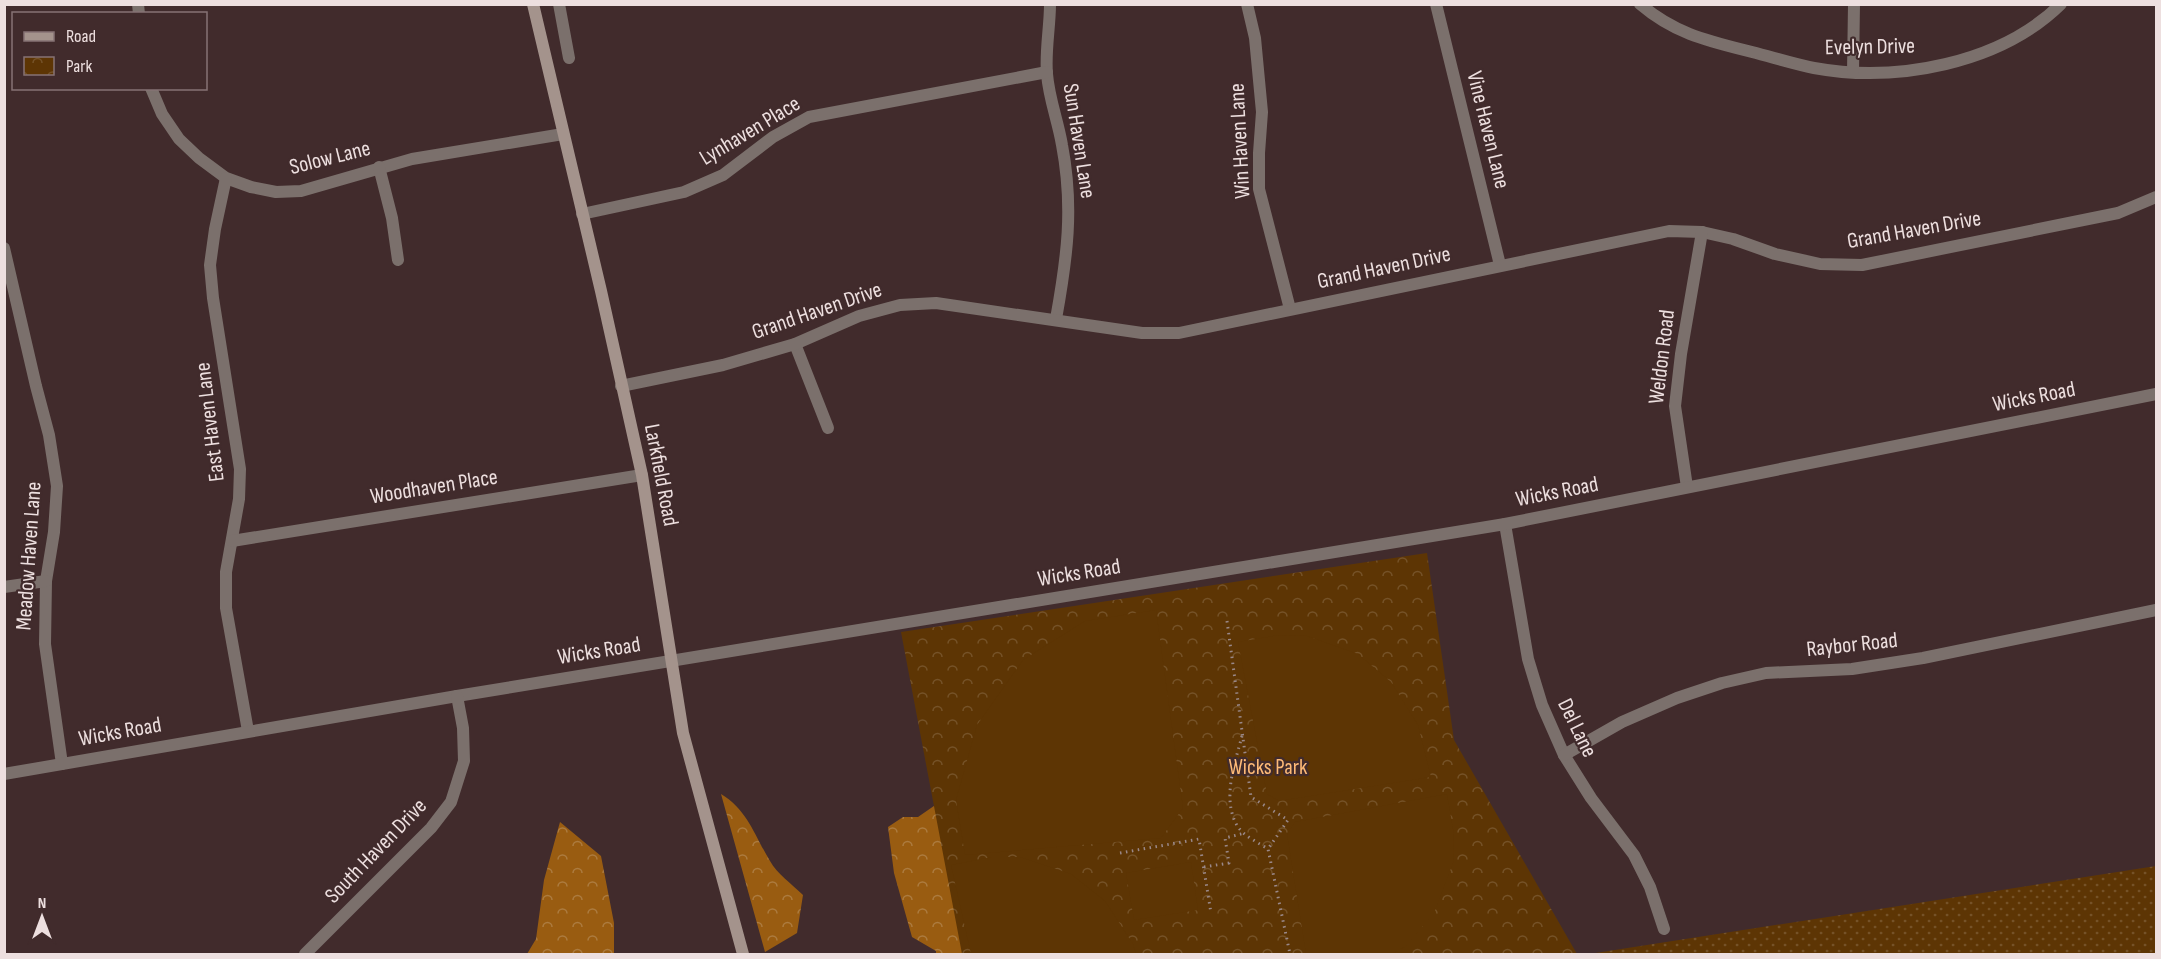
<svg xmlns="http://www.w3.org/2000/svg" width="2161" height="959" viewBox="0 0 2161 959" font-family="'Sofia Sans Condensed',sans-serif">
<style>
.grass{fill:url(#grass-dots)}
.forest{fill:url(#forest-crowns)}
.park{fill:url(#park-crowns)}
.pitch{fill:#5d3504}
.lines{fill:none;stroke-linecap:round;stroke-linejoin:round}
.path{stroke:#9a8889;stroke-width:3;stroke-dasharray:1.5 4.5;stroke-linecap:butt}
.minor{stroke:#7b706c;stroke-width:12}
.secondary{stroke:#a4938c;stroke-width:12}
.labels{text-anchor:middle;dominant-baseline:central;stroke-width:4.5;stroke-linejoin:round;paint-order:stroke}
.street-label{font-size:22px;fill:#eddfdf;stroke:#412b2c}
.park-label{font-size:22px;fill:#feba77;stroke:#412b2c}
</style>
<defs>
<pattern id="grass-dots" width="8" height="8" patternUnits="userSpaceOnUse" patternTransform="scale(1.5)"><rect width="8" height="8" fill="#5d3504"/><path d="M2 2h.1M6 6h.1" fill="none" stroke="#755228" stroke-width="1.8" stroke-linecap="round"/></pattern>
<pattern id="forest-crowns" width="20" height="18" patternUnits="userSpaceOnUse" patternTransform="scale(1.5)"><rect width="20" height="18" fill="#995c11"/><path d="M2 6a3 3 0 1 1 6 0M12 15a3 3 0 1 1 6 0" fill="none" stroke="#ac7b3f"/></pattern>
<pattern id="park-crowns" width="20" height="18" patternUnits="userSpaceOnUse" patternTransform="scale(1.5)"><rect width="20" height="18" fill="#5d3504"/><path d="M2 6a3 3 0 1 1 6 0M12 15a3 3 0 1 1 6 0" fill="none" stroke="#755228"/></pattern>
</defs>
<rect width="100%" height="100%" fill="#412b2c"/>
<path class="grass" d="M2156,866V954H1589Z"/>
<g class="forest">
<path d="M721,794C748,810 755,837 770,861C777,874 792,884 803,895L797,933L765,952Z"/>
<path d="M944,799L973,954H936V951L912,937L894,873L888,827L903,817H918Z"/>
<path d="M560,822L601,856L614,923V954H527L536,939L544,880Z"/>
</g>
<path class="park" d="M1427,553L1454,740L1577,954H962L901,632Z"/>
<g class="pitch">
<path d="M1156,610L1183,808L1161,838L965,855L956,800L977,725L1023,660L1085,621Z"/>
<path d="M1279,635L1307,636L1358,654L1391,682L1418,725L1431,777L1279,801L1267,794L1238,642Z"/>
<path d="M1447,794L1454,835L1453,863L1434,913L1406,946L1392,954H1306L1287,834L1295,822Z"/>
<path d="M992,857H1020L1071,874L1105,901L1133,944L1136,954H971L951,865Z"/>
<path d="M1191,862L1198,910L1134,920L1126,873Z"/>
</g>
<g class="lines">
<g class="path">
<path d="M1227,621L1251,797L1288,820L1268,849"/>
<path d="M1242,736C1235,763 1221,800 1238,827C1244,836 1259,843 1268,849L1290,954"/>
<path d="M1120,853L1199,839L1211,913"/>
<path d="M1204,867L1229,863L1225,838L1245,833"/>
</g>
<g class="minor">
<path d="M138,4L139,14"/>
<path d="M559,4L569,58"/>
<path d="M1050,4C1050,27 1045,51 1047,74C1049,99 1058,121 1062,145C1074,208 1067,258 1056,319"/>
<path d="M1247,4L1255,38L1262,112L1259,153V189L1290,309"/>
<path d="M1436,4L1500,265"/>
<path d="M1640,4C1675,34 1708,41 1752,52C1772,57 1793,64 1814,68C1896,83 2000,64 2061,4"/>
<path d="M1853,72L1854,4"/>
<path d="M151,88L162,114L179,139L199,158L226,178L251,187L276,192L301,191L412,159L563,134"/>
<path d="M379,167L392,218L398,260"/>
<path d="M226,178L215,229L210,265L213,298L240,469L239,499L226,572V608L248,731"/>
<path d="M582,214L684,192L723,175L773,137L809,117L1047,72"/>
<path d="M4,248L36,386L49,435L57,486L54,532L46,581L45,644L62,764"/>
<path d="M795,344L828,428"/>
<path d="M621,386L723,365L795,344L859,316L900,305L936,303L1142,333H1179L1669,231L1702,232L1733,239L1775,254L1820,264L1862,265L2118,213L2156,197"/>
<path d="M1687,487L1675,406L1681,354L1702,232"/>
<path d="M1505,524L1528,659L1542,705L1564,755L1591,798L1634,855L1650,887L1664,929"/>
<path d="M232,541L642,475"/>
<path d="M4,587L46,581"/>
<path d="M1564,755L1622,722L1677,698L1722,683L1766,673L1852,669L1923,658L2156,610"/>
<path d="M4,774L457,696L1505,524L2156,394"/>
<path d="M305,954L431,828L451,802L464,761L463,728L457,696"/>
</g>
<path class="secondary" d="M533,4L601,291L642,475L683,733L743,954"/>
</g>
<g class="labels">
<g class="street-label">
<text transform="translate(1870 47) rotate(-1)">Evelyn Drive</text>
<text transform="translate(1488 130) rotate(76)">Vine Haven Lane</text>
<text transform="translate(750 131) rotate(-31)">Lynhaven Place</text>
<text transform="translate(1079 141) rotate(81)">Sun Haven Lane</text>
<text transform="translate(1240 141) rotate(-93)">Win Haven Lane</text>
<text transform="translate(330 158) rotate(-14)">Solow Lane</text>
<text transform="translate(1914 230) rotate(-10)">Grand Haven Drive</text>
<text transform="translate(1384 268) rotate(-12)">Grand Haven Drive</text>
<text transform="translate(817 311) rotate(-19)">Grand Haven Drive</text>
<text transform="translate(1662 357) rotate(-83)">Weldon Road</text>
<text transform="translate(2034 397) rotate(-11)">Wicks Road</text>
<text transform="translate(210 422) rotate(-97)">East Haven Lane</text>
<text transform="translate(661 475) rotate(79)">Larkfield Road</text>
<text transform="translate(434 487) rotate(-9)">Woodhaven Place</text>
<text transform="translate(1557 492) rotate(-11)">Wicks Road</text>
<text transform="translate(29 556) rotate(-86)">Meadow Haven Lane</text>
<text transform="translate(1079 573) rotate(-9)">Wicks Road</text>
<text transform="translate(1852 645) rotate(-6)">Raybor Road</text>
<text transform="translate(599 651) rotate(-9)">Wicks Road</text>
<text transform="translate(1577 728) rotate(64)">Del Lane</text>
<text transform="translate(120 732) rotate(-10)">Wicks Road</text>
<text transform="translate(376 851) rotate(-46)">South Haven Drive</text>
</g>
<g class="park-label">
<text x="1268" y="767">Wicks Park</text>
</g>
</g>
<rect width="2161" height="959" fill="none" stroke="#eddfdf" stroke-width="12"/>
<rect x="12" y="12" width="195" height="78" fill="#412b2c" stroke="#867374" stroke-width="1.5"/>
<rect x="24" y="32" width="30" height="9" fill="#a4938c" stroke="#867374" stroke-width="1.5"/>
<text x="66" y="42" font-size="18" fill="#eddfdf">Road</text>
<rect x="24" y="57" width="30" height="18" fill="url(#park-crowns)" stroke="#867374" stroke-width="1.5"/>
<text x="66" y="72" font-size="18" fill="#eddfdf">Park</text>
<g transform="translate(42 917)" stroke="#412b2c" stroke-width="4.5" paint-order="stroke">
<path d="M0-4.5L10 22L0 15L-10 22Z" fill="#eddfdf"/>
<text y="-9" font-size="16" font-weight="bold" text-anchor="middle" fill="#eddfdf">N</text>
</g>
</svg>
